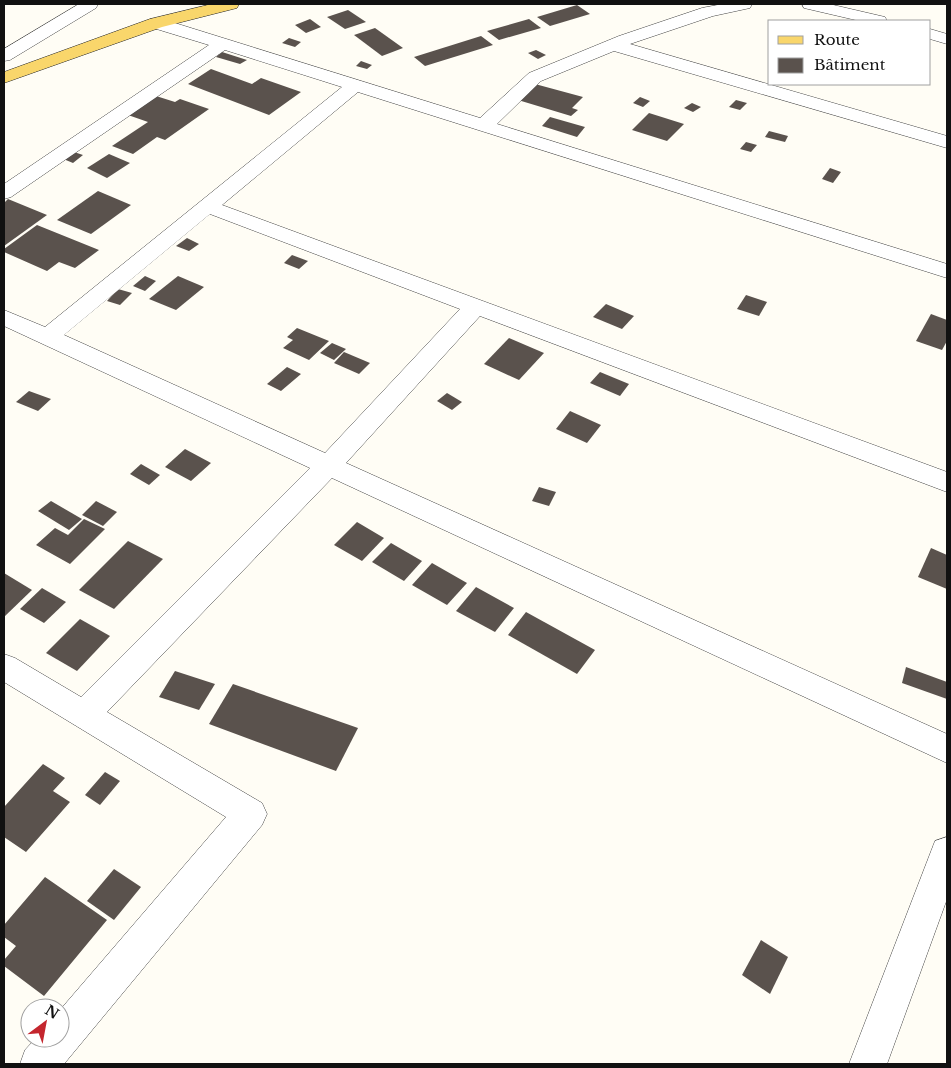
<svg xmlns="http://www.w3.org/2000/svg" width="951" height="1068" viewBox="0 0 951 1068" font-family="'Libre Baskerville',serif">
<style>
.building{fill:#5a524d}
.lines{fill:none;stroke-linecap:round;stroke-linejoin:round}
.minor-casing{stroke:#444;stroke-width:1}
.major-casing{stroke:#222;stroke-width:1}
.minor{fill:#fff;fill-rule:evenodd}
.major{fill:#f9d66b;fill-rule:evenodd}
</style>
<rect width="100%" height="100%" fill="#fffdf5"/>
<g class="building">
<path d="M577,5L590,14L550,26L537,17Z"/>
<path d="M348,10L366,22L345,29L327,17Z"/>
<path d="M310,19L321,27L306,33L295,25Z"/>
<path d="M529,19L541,28L499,40L487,31Z"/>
<path d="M375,28L403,48L382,56L354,35Z"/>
<path d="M481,36L493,45L425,66L414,57Z"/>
<path d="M289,38L301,42L295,47L282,43Z"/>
<path d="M536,50L546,55L538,59L528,53Z"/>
<path d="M222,52L247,60L240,64L216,57Z"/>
<path d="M361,61L372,65L367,69L356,66Z"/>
<path d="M211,69L252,84L261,78L301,92L269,115L188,84Z"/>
<path d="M535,84L583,97L572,108L578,110L571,116L518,100Z"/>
<path d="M156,96L175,102L180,99L209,109L165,140L157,137L133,154L112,146L148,122L128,115Z"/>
<path d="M640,97L650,101L643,107L633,103Z"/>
<path d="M736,100L747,103L740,110L729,107Z"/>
<path d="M692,103L701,107L693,112L684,108Z"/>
<path d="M649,113L684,124L667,141L632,130Z"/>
<path d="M550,117L585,127L577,137L542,126Z"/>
<path d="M769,131L788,136L785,142L765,137Z"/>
<path d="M746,142L757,145L751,152L740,149Z"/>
<path d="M71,151L83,155L73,163L61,158Z"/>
<path d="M109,154L130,163L107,178L87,168Z"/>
<path d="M830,168L841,172L833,183L822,179Z"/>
<path d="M98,191L131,205L91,234L57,220Z"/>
<path d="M8,199L47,215L4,246V203Z"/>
<path d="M37,225L99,250L75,268L59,262L47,271L4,252V249Z"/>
<path d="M187,238L199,244L189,251L176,246Z"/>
<path d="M292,255L308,261L299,269L284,263Z"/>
<path d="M145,276L156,281L145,291L133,286Z"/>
<path d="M178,276L204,287L176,310L149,299Z"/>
<path d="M118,289L132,293L120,305L107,301Z"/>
<path d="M746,295L767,302L759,316L737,309Z"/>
<path d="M606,304L634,316L622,329L593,317Z"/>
<path d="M931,314L947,320V341L942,350L916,341Z"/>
<path d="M297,328L329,341L309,360L283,348L293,340L287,337Z"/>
<path d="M509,338L544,353L519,380L484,364Z"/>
<path d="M332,343L346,349L334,360L320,353Z"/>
<path d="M344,352L370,363L359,374L334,363Z"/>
<path d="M287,367L301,374L281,391L267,384Z"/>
<path d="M600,372L629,384L620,396L590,383Z"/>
<path d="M29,391L51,399L38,411L16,402Z"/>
<path d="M447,393L462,402L452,410L437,401Z"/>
<path d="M570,411L601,425L587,443L556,429Z"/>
<path d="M185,449L211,463L191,481L165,467Z"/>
<path d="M141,464L160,475L149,485L130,474Z"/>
<path d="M539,487L556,492L549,506L532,501Z"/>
<path d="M51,501L82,519L69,530L38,511Z"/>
<path d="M96,501L117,512L103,526L82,515Z"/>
<path d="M84,519L105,529L70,564L36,545L55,528L68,535Z"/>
<path d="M357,522L384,538L362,561L334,545Z"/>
<path d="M128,541L163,559L114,609L79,590Z"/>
<path d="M391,543L422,561L404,581L372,562Z"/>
<path d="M931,548L947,555V589L918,577Z"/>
<path d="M432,563L467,583L447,605L412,585Z"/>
<path d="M4,573L32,590L4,617Z"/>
<path d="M476,587L514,608L495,632L456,611Z"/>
<path d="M42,588L66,602L44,623L20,609Z"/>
<path d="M526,612L595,650L577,674L508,635Z"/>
<path d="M80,619L110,636L77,671L46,653Z"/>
<path d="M906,667L947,682V699L902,683Z"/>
<path d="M175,671L215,684L199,710L159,697Z"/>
<path d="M233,684L358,728L336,771L209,724Z"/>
<path d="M43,764L65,778L53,791L70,802L26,852L4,837V807Z"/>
<path d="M105,772L120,781L100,805L85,795Z"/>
<path d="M114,869L141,887L114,920L87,901Z"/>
<path d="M45,877L107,920L44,996L4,966V960L16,946L4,937V925Z"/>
<path d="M761,940L788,957L770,994L742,975Z"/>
</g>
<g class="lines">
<g class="minor-casing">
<g id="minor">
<path d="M79,4H98L96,8L10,60L4,61V49Z"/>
<path d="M723,4H752L750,8L713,16L630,44L947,136V148L614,51L541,81L497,124L947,264V278L358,92L222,205L947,472V492L480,316L346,463L947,734V763L332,478L107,712L262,803L267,814L262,825L64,1064H20L25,1050L36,1038H60V1010L226,817L4,682V654L15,658L81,697L310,468L4,326V310L45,327L342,87L225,50L11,197L4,199V184L209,45L150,27L148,23L150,19H162L480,118L529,73L619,36L702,8ZM210,214L460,309L325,453L64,335Z"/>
<path d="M802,4H829L885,17L887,21H860L804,8Z"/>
<path d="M930,29L947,34V44L930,39Z"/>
<path d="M947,837V899L887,1064H849L935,841Z"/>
</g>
</g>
<g class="major-casing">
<path id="major" d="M212,4H239L237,8L162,27L4,83V72L150,19Z"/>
</g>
<use href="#minor" class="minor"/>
<use href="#major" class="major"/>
</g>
<rect width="951" height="1068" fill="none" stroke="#111111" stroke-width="10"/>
<rect x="768" y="20" width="162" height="65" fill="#ffffff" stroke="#a0a0a0"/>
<rect x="778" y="36" width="25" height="8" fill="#f9d66b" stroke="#a0a0a0"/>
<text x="814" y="45" font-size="15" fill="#111111">Route</text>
<rect x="778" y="58" width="25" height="15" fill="#5a524d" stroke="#a0a0a0"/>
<text x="814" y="70" font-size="15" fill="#111111">Bâtiment</text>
<g transform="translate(45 1023) rotate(32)"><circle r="24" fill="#ffffff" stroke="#a0a0a0"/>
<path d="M0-4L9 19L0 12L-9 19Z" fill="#c4262e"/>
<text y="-8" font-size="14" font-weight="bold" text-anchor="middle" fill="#111111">N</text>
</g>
</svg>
